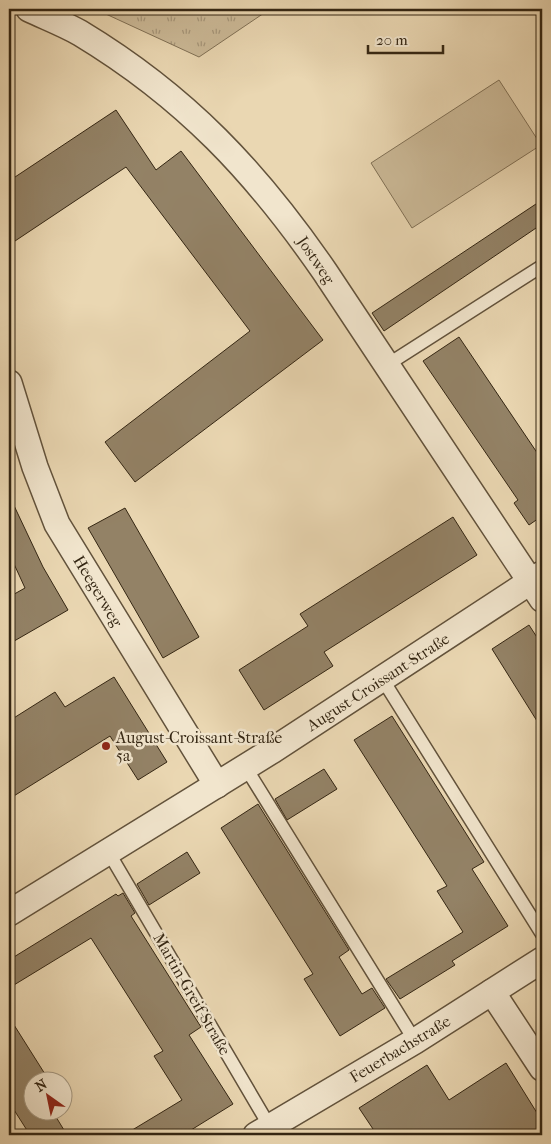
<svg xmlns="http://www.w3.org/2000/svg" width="551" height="1144" viewBox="0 0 551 1144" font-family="'IM FELL French Canon',serif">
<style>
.grass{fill:#cbb997;stroke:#807055}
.park{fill:url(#park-tufts);stroke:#807055}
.building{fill:#938266;stroke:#342613}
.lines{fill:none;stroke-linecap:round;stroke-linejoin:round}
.service-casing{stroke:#62523b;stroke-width:15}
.minor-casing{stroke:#62523b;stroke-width:28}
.service{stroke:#f1e5cd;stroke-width:12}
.minor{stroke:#f1e5cd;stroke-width:25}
.poi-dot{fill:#8f2418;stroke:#f1e5cd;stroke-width:2}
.labels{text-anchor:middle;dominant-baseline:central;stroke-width:5;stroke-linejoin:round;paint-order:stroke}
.street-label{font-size:16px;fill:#342613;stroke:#f1e5cd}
.poi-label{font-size:16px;fill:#342613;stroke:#f1e5cd;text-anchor:start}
</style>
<defs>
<pattern id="park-tufts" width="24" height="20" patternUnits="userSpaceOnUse" patternTransform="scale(1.25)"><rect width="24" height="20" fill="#cbb997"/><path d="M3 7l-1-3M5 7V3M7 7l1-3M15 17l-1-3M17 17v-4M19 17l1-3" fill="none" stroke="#a6967a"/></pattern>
</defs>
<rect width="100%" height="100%" fill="#ead7b2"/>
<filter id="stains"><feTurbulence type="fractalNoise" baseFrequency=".004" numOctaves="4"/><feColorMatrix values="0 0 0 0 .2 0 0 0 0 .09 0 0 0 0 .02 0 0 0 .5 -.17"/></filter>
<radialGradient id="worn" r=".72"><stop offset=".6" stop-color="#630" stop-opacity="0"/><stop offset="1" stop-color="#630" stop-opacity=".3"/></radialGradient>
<path class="grass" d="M499,80L541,145L412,228L371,163Z"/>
<path class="park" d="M95,9H270L199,57Z"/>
<g class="building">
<path d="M116,110L156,170L181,151L323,340L135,482L105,442L250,331L126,167L9,245V181Z"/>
<path d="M542,200V224L384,331L372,313Z"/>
<path d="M459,337L542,460V516L529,525L514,503L518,500L423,361Z"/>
<path d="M9,495L43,567L68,610L9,644V597L25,588L9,553Z"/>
<path d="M125,508L199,637L163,658L88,528Z"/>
<path d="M453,517L477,555L324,652L333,666L264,710L239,670L308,626L300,614Z"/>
<path d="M529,625L542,645V729L492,649Z"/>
<path d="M114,677L167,762L138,780L110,736L9,799V721L55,692L65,707Z"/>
<path d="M392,716L484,862L472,869L508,926L452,961L455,965L400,999L386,979L463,932L437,891L447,886L354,740Z"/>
<path d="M324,769L337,789L287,820L275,799Z"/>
<path d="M258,804L349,950L339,957L362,994L372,988L385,1008L340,1036L304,979L313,974L221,828Z"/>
<path d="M187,852L200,873L149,905L137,884Z"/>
<path d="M123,893L135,913L131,916L201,1027L189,1035L233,1104L183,1135H124L182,1100L154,1056L163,1051L91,938L9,988V960L116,894L118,896Z"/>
<path d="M9,1017L50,1082H32V1112H53L67,1135H30L9,1102Z"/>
<path d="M506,1063L542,1121V1135H377L359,1108L427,1065L449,1100Z"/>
</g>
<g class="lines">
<g class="service-casing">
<g id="service">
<path d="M387,365L542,266"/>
<path d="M383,680L542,934"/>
<path d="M246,768L415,1041"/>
<path d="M109,853L270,1127"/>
</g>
</g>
<g class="minor-casing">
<g id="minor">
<path d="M29,9C46,17 64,24 80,33C186,97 256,172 325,272L542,599"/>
<path d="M9,383L35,467L57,524L217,785"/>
<path d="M9,913L273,750L542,574"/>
<path d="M492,992L542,1068"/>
<path d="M256,1135L415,1041L542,960"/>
</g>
</g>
<use href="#service" class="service"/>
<use href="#minor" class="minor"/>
</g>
<circle class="poi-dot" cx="106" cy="746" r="5"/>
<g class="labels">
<g class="street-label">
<text transform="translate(316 260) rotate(56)">Jostweg</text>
<text transform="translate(98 591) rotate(59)">Heegerweg</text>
<text transform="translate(378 682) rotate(-33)">August-Croissant-Straße</text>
<text transform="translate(192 994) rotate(60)">Martin-Greif-Straße</text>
<text transform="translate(400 1049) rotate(-31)">Feuerbachstraße</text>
</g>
<g class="poi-label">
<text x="116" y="737">August-Croissant-Straße<tspan x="116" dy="18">5a</tspan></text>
</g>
</g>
<rect width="551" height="1144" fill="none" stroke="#ead7b2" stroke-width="30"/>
<rect x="10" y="10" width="531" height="1124" fill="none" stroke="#342613" stroke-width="2.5"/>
<rect x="15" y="15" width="521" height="1114" fill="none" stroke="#342613"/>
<g transform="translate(48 1096) rotate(327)"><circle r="24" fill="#f1e5cd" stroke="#a59983"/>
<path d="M0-4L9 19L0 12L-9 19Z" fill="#8f2418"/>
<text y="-8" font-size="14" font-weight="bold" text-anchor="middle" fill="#342613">N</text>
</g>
<path d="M368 45v8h75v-8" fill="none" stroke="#342613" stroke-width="2.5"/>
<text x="376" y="45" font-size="15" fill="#342613" stroke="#f1e5cd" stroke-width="4" paint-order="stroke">20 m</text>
<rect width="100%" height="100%" filter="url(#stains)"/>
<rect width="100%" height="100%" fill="url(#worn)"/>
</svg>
